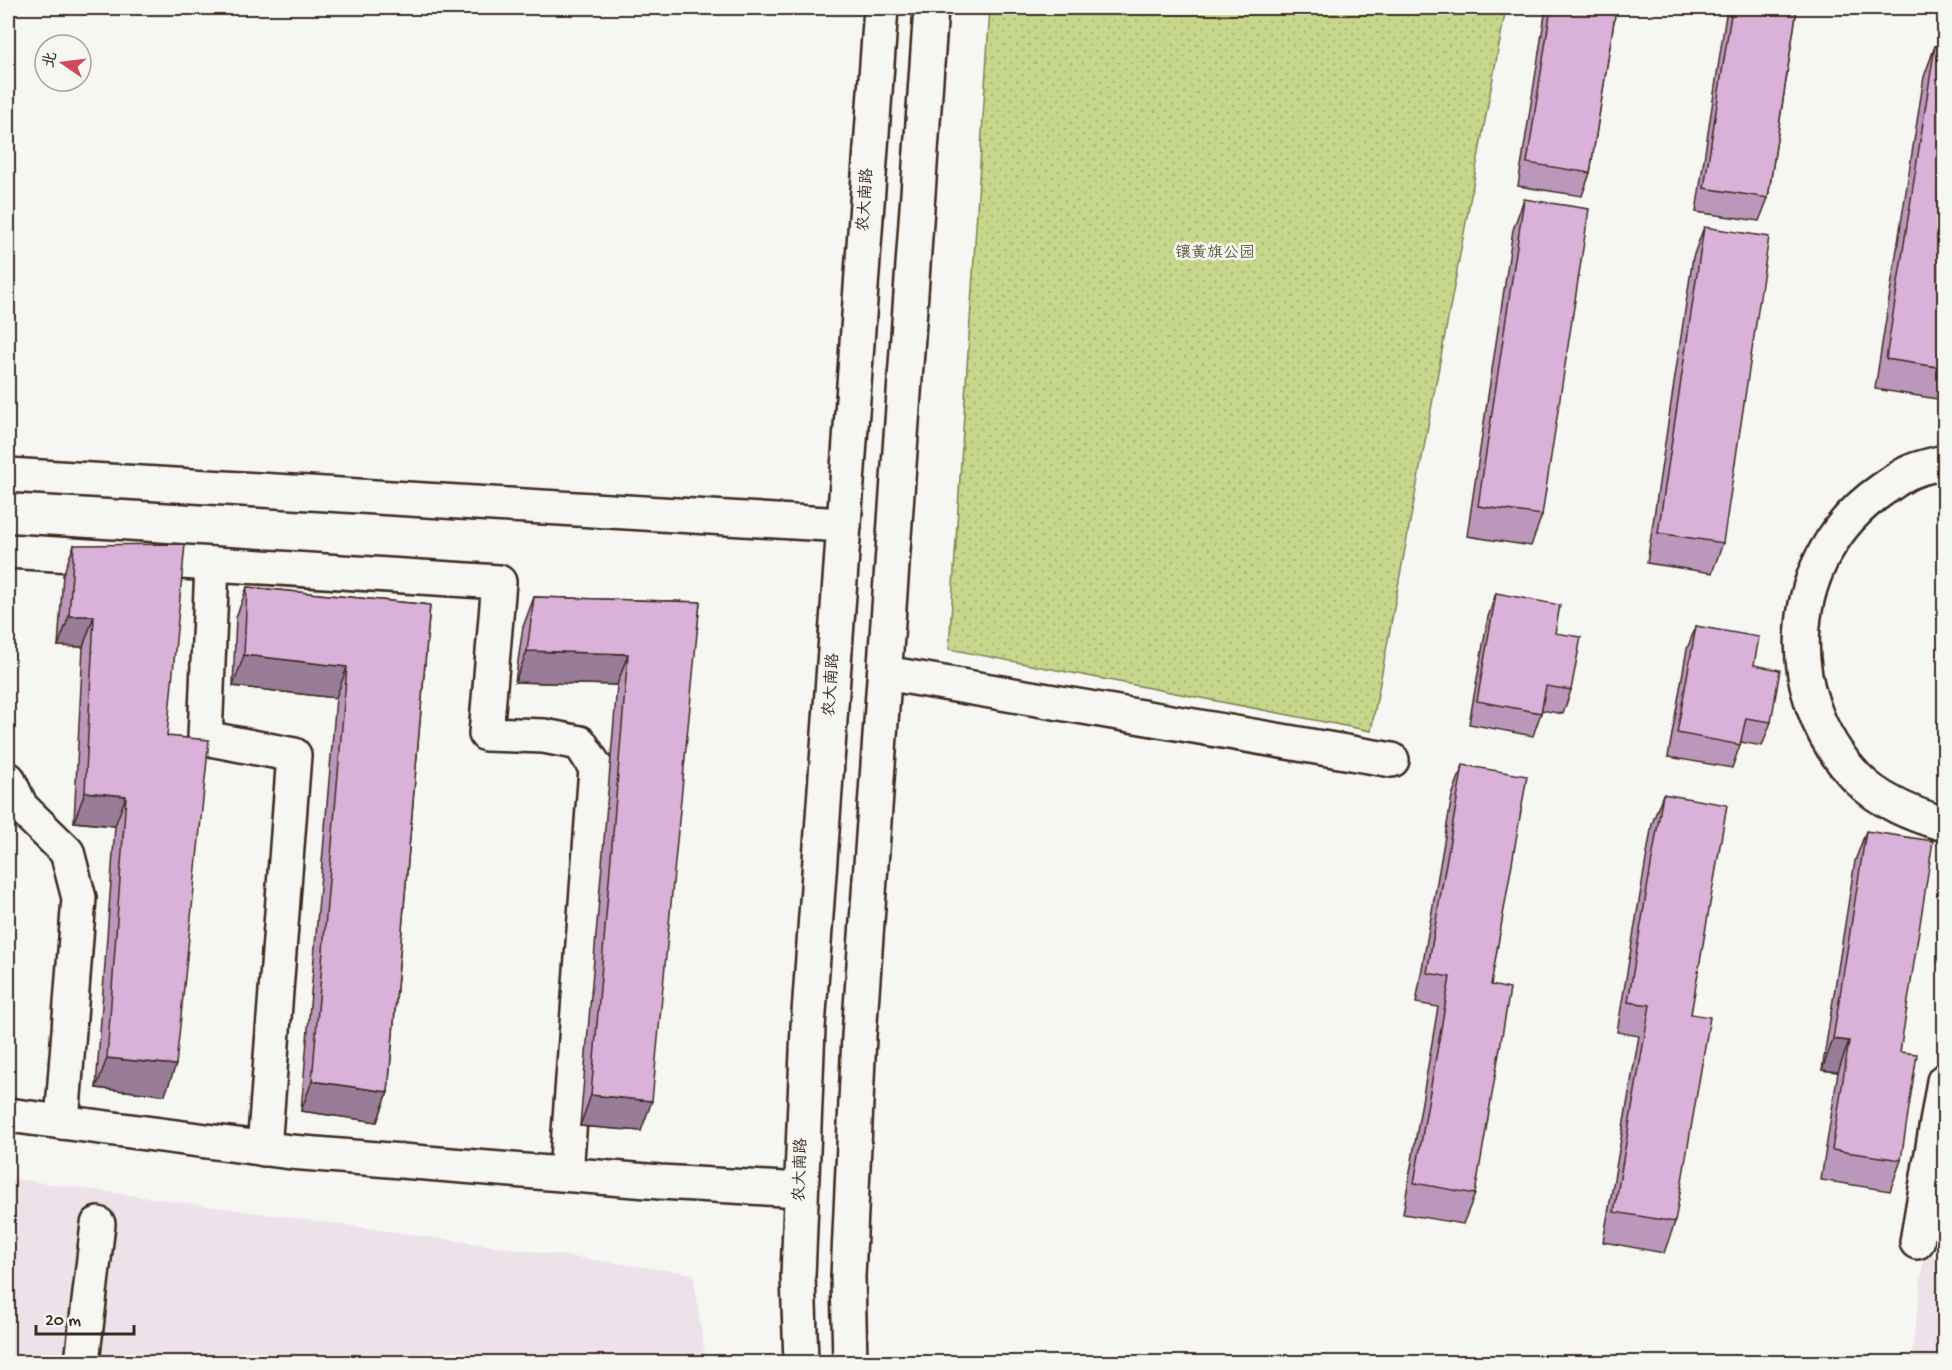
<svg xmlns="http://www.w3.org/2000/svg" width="1952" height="1370" viewBox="0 0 1952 1370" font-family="'Gochi Hand','LXGW WenKai TC',sans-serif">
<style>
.built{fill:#ede1ea}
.park{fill:url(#park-dots);stroke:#808054;stroke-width:1.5}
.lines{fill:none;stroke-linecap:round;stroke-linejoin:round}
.minor-casing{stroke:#3b2a1e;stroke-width:38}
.major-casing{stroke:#3b2a1e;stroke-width:38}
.minor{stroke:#f6f6f2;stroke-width:33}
.major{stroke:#f6f6f2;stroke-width:33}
.wall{fill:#bb98bb;stroke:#3b2a1e;stroke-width:1.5}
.shaded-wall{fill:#987c98;stroke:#3b2a1e;stroke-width:1.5}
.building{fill:#d9b1d9;stroke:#3b2a1e;stroke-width:1.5}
.labels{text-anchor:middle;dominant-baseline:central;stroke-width:5;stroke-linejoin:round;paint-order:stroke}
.street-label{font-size:16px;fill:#3b2a1e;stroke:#f6f6f2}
.park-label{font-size:16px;fill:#5e5539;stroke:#f6f6f2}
</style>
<defs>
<pattern id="park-dots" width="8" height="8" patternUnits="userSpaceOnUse" patternTransform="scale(1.5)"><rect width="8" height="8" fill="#c6d68a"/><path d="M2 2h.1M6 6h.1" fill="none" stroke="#abb877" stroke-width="1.8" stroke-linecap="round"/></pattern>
</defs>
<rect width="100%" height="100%" fill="#f6f6f2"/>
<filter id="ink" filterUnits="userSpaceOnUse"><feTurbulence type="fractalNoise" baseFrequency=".0167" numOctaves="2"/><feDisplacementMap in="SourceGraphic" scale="12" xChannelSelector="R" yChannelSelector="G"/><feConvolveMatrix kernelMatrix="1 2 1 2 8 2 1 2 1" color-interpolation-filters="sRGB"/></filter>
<g filter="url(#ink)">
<g class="built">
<path d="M8,1178L693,1274L706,1362H8Z"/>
<path d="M1924,1255L1944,1257V1362H1911Z"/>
</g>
<path class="park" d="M990,8H1506L1371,731L949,649Z"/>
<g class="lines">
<g class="minor-casing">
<g id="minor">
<path d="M1944,462C1933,465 1920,467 1910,472C1900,476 1891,484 1883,489C1785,556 1776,693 1857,778C1880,802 1914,815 1944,824"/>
<path d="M8,475L844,525"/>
<path d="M8,551L499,582L486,734L544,736L580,743L596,768L566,1173"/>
<path d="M212,564L205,738L294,755L264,1149"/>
<path d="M885,673L1392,760"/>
<path d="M8,779L21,807L67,852L79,898L62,1122"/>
<path d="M8,1115L291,1152L660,1182L801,1190"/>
<path d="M1917,1242L1944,1081"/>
<path d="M82,1362L98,1224"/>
</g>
</g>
<g class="major-casing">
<g id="major">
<path d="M801,1362L798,1276L808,1027L881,8"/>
<path d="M850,1362L848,1277L859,1036L931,8"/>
</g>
</g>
<use href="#minor" class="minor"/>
<use href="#major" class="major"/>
</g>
<g class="wall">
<path d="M1546,8H1616L1590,173L1582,196L1518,186Z"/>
<path d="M1727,8H1797L1768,198L1759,221L1696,212Z"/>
<path d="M1935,46L1944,48V400L1875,389L1924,77Z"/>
<path d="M1524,199L1542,515L1531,546L1467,536L1513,230Z"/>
<path d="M1704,227L1723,543L1712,573L1647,563L1693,257Z"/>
<path d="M74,545L167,736L165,1095L96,1088L115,826L74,822L83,647L58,646L63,575Z"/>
<path d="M247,587L430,605L388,1092L377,1122L301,1111L336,698L233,686L236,618Z"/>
<path d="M1496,593L1555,633L1571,690L1563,714L1542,710L1533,736L1469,724L1488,617Z"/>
<path d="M534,597L700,602L641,1131L580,1126L617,685L515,682L523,627Z"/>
<path d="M1696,626L1754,665L1771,722L1762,746L1741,742L1732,768L1668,757L1687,649Z"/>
<path d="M1463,765L1491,985L1475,1194L1463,1224L1403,1214L1438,1007L1416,1003L1452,796Z"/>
<path d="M1663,794L1691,1014L1675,1222L1664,1253L1603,1242L1639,1036L1617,1032L1652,824Z"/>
<path d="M1866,831L1900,1052L1901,1160L1890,1191L1821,1180L1838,1072L1822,1070L1855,861Z"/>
</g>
<g class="shaded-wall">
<path d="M69,616H94L83,647L58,646Z"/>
<path d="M527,651L628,654L617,685L515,682Z"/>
<path d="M244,655L347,667L336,698L233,686Z"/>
<path d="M85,792L126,796L115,826L74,822Z"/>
<path d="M1833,1039L1849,1041L1838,1072L1822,1070Z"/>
<path d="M107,1058L176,1065L165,1095L96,1088Z"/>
<path d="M312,1081L388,1092L377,1122L301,1111Z"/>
<path d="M591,1095L652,1101L641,1131L580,1126Z"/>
</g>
<g class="building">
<path d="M1551,8H1616L1590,173L1527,163Z"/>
<path d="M1732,8H1797L1768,198L1704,188Z"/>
<path d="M1935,46L1944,48V368L1886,359Z"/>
<path d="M1524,199L1589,209L1542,515L1478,506Z"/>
<path d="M1704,227L1769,237L1723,543L1658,533Z"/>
<path d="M185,544L167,736L209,740L176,1065L107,1058L126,796L85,792L94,616H69L74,545Z"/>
<path d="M247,587L430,605L388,1092L312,1081L347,667L244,655Z"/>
<path d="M1496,593L1560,605L1555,633L1581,637L1571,690L1546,686L1541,713L1477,701Z"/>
<path d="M534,597L700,602L652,1101L591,1095L628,654L527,651Z"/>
<path d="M1696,626L1759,637L1754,665L1780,670L1771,722L1746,718L1740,745L1677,733Z"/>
<path d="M8,765H9L8,780Z"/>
<path d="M1463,765L1527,776L1491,985L1510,989L1475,1194L1414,1183L1450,977L1427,973Z"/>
<path d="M1663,794L1727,805L1691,1014L1710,1017L1675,1222L1614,1212L1650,1005L1628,1002Z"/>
<path d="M1866,831L1933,841L1900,1052L1917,1054L1901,1160L1832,1150L1849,1041L1833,1039Z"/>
</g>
</g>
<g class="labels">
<g class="street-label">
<text transform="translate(867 200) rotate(-86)">农大南路</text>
<text transform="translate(833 685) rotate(-86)">农大南路</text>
<text transform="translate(802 1170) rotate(-88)">农大南路</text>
</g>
<g class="park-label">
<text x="1215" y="254">镶黄旗公园</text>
</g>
</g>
<rect width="1952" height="1370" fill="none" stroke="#f6f6f2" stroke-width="30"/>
<rect x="15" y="15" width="1922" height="1340" fill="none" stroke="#3b2a1e" stroke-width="2" filter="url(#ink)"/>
<g transform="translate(63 63) rotate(284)"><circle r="28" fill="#f6f6f2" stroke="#aba49d" stroke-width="1.5"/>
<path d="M0-4.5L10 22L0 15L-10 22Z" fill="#d1495b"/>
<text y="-9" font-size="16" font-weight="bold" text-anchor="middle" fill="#3b2a1e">北</text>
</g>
<path d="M36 1325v9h98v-9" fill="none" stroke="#3b2a1e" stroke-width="3"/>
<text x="45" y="1325" font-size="18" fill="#3b2a1e" stroke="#f6f6f2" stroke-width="4.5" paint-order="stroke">20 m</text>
</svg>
